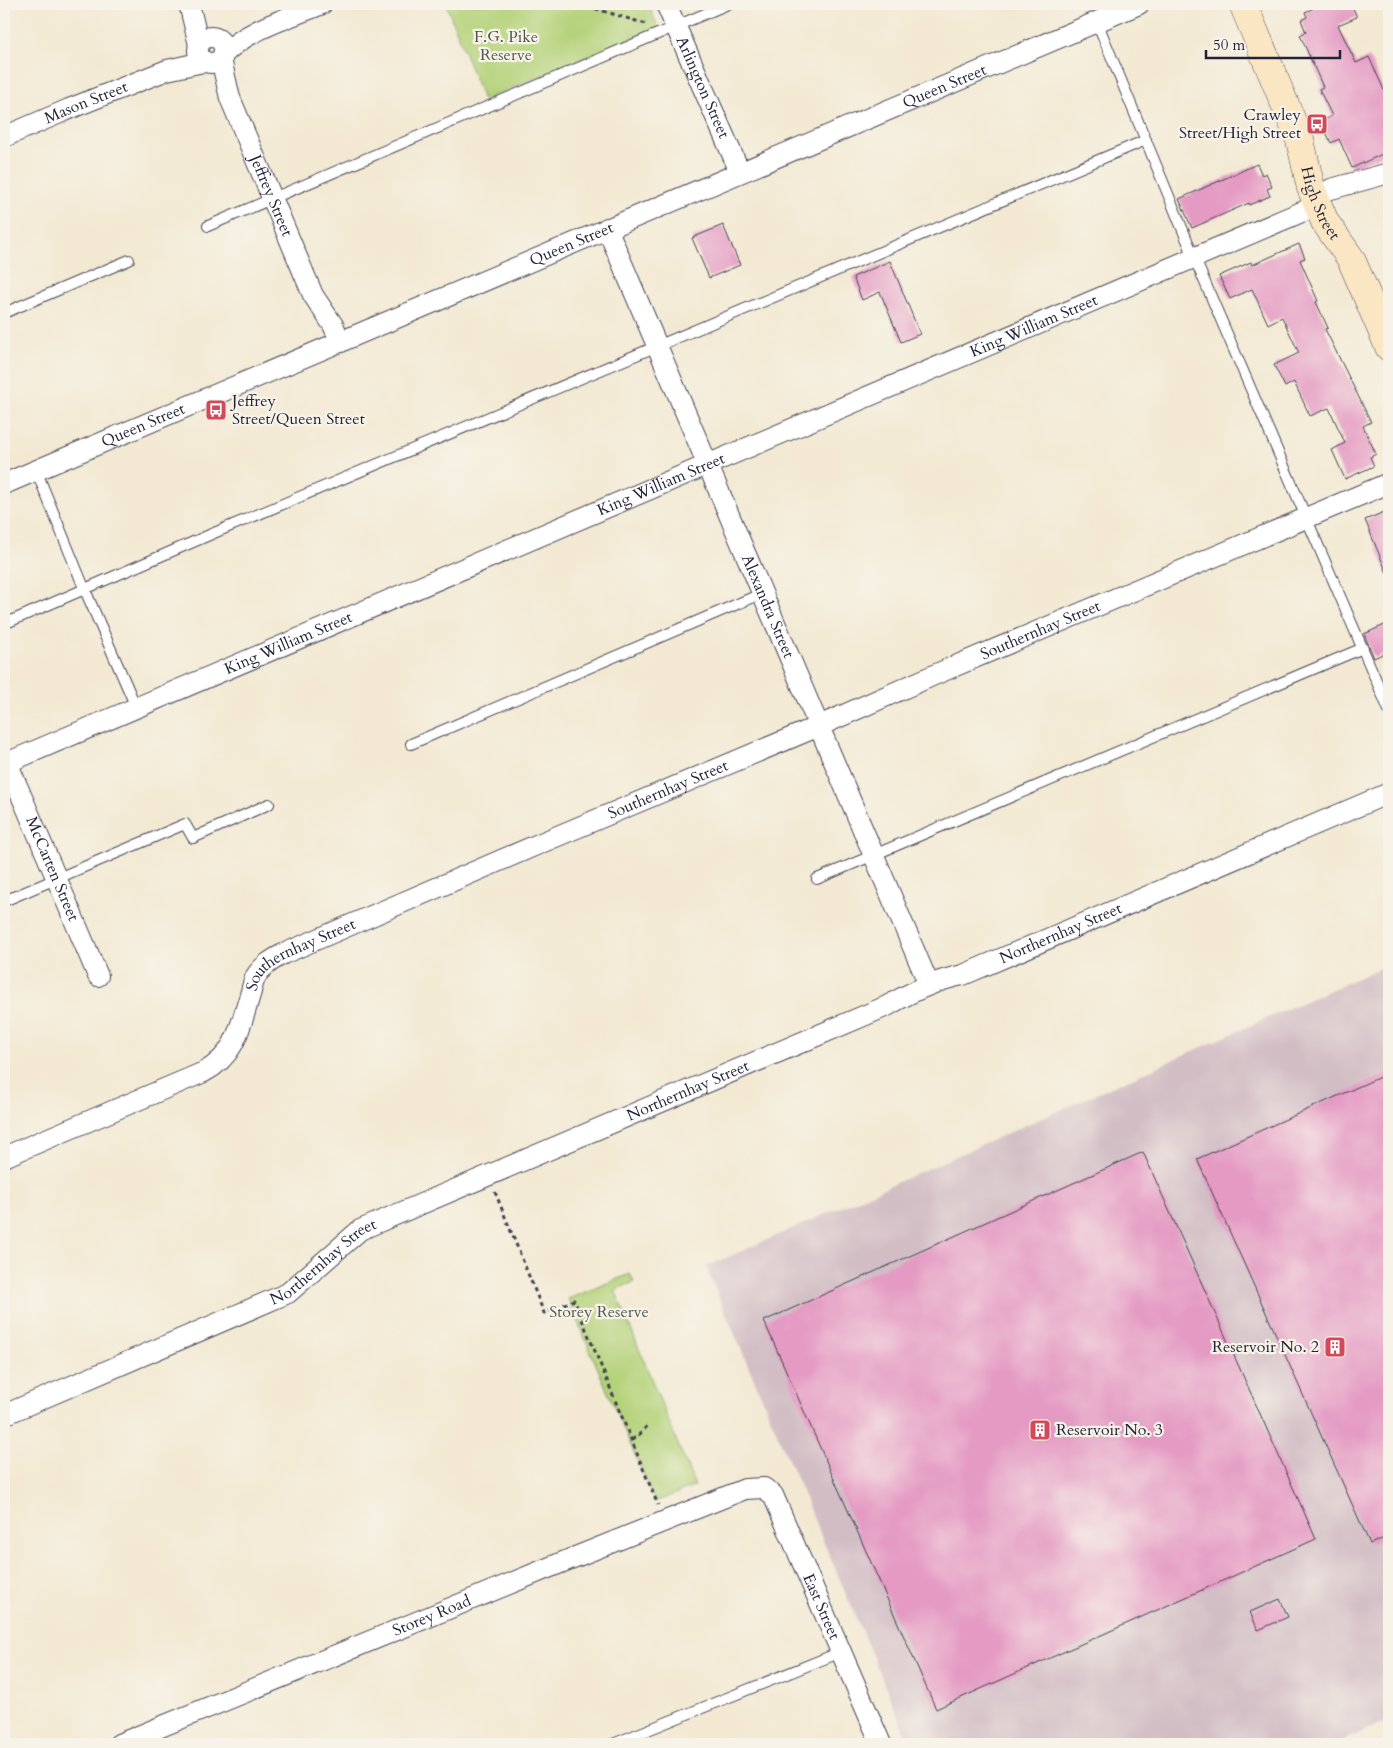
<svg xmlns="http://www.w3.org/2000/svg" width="1393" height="1748" viewBox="0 0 1393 1748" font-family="Cardo,serif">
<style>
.industrial{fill:#d2bdc5}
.green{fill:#b4d279;stroke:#6b7a5a}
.building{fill:#e49ac3}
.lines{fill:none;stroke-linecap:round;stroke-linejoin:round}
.lane-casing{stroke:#414052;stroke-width:12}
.street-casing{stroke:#414052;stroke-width:22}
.secondary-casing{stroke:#414052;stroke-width:29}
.path{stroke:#414052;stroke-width:3;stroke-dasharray:4 4;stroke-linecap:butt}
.lane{stroke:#fff;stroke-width:10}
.street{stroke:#fff;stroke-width:20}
.secondary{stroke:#fbe6c3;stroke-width:28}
.labels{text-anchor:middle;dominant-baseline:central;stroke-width:4.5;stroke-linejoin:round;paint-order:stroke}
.park-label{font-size:16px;fill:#4e574e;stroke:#f7f3e8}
.street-label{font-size:16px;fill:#22223b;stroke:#f7f3e8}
.poi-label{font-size:16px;fill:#22223b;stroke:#f7f3e8;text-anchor:end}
</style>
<rect width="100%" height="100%" fill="#f7f3e8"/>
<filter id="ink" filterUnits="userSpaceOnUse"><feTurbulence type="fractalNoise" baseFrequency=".02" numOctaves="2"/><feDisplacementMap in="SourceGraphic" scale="10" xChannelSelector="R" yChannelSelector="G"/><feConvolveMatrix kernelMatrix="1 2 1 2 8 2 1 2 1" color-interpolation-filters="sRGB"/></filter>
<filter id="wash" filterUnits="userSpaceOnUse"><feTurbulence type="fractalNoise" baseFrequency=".0096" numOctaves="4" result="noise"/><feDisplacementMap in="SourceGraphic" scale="20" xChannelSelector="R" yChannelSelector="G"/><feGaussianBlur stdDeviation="1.12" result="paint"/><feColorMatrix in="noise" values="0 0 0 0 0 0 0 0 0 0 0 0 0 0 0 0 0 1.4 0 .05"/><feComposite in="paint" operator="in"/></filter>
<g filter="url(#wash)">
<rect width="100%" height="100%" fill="#f3e9d3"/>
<path class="industrial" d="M1389,964V1720L1335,1744H910L706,1267Z"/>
<g class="green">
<path d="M446,4H648L658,27L483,100Z"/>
<path d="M630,1274L634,1282L615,1290L695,1486L655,1502L568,1299Z"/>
</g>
<g id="blocks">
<g class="building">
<path d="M1323,4H1351L1357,17L1338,25L1356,63L1369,57L1384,90L1389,88V151L1352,168L1339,139L1331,143L1321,121L1332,116L1319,89L1323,87L1300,35L1306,32L1301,20L1307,17L1305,12Z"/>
<path d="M1257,164L1262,175L1266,173L1272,187L1267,189L1270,196L1249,205V203L1192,228L1179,199Z"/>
<path d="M723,225L740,265L709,278L692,238Z"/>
<path d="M1299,244L1305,258L1300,260L1318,301L1316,302L1328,328L1325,329L1371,422L1363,426L1376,454L1370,457L1374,466L1345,479L1332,450L1345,443L1329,408L1310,416L1294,382L1285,387L1274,365L1299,353L1282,317L1268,324L1252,289L1230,299L1219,276L1251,262L1252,265Z"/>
<path d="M890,261L920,334L901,342L880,292L862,300L853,277Z"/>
<path d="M1389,510V578L1365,520Z"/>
<path d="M1389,623V651L1374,658L1364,634Z"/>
<path d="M1389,1073V1536L1370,1544L1197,1159Z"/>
<path d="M1143,1152L1316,1539L936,1709L764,1321Z"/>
<path d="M1280,1599L1288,1617L1258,1630L1250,1612Z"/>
</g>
</g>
</g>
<g filter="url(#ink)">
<use href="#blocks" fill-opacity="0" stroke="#414052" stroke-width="1"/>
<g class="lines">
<g class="lane-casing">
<g id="lane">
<path d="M1097,22L1194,257L1389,710"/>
<path d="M208,226L728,4"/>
<path d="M4,313L129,260"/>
<path d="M36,470L85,590L136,707"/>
<path d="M4,624L214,533L1146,140"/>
<path d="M411,744L763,593"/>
<path d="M817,879L1363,648"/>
<path d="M4,901L185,824L193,838L269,804"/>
<path d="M613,1744L841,1652"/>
</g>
</g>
<g class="street-casing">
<g id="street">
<path d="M189,4L199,45"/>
<path id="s1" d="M666,4L740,172"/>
<circle cx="211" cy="50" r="13"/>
<path d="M223,55C246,30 291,17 322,4"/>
<path id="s2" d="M221,59L230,98L313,295L333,325L341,342"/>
<path id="s3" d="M4,137L69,109L167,70L203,62"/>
<path d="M1331,189L1389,173"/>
<path id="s4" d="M607,228L929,985"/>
<path id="s5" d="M4,484L1139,4"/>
<path id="s6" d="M7,762L98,976"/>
<path id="s7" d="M4,764L1318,205"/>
<path id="s8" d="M4,1157L204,1072C236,1055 240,1027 250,995C252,989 253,981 256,976C262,966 272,960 283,954L541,843L819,726L934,675L1389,483"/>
<path id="s9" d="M4,1415L288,1293L360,1230L887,1006C911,992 936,980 963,975L1389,793"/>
<path id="s10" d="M119,1744L543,1570L745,1489L764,1488L773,1495L881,1744"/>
</g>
</g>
<g class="secondary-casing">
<g id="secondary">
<path id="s11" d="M1243,4L1300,140L1311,188L1325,222L1351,259L1389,347"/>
</g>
</g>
<g class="path">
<path d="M580,4L646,24"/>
<path d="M495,1192L544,1313L574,1300L658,1505"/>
<path d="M632,1440L641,1433L647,1426"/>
</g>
<use href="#lane" class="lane"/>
<use href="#street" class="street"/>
<use href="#secondary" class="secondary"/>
</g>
</g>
<defs>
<g id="bus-square" transform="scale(1.125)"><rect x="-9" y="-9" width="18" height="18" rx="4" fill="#d1495b" stroke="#f7f3e8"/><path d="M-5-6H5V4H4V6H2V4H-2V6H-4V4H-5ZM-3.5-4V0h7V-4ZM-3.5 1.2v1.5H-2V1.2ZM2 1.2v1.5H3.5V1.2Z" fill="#fff"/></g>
<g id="building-square" transform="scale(1.125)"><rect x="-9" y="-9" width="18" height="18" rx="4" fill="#d1495b" stroke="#f7f3e8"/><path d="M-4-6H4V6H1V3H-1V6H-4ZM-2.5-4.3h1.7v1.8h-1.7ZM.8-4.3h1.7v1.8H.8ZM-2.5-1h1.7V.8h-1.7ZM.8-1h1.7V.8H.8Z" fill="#fff"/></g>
</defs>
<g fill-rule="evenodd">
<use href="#bus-square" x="1317" y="124"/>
<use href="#bus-square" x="216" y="410"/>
<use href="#building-square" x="1335" y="1347"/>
<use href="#building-square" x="1040" y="1430"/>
</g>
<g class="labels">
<g class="park-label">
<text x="506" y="37">F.G. Pike<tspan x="506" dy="18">Reserve</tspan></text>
<text x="599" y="1312">Storey Reserve</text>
</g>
<g class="street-label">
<text stroke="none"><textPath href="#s5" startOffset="1021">Queen Street</textPath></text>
<text stroke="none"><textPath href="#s1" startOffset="91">Arlington Street</textPath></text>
<text stroke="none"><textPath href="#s3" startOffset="89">Mason Street</textPath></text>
<text stroke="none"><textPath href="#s2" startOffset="146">Jeffrey Street</textPath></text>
<text stroke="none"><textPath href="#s11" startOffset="214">High Street</textPath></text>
<text stroke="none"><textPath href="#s5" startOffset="616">Queen Street</textPath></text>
<text stroke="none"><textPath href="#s7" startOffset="1119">King William Street</textPath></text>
<text stroke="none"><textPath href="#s5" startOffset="151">Queen Street</textPath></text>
<text stroke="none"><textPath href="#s7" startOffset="714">King William Street</textPath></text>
<text stroke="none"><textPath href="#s4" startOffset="411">Alexandra Street</textPath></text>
<text stroke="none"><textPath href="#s8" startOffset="1189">Southernhay Street</textPath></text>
<text stroke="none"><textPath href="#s7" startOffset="309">King William Street</textPath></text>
<text stroke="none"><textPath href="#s8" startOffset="784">Southernhay Street</textPath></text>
<text stroke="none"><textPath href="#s6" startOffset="116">McCarten Street</textPath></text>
<text stroke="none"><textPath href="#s9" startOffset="1166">Northernhay Street</textPath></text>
<text stroke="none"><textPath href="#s8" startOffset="379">Southernhay Street</textPath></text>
<text stroke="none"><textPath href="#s9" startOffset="761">Northernhay Street</textPath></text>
<text stroke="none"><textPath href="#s9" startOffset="356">Northernhay Street</textPath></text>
<text stroke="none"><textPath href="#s10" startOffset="828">East Street</textPath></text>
<text stroke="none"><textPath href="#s10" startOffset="338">Storey Road</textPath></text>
</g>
<g class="poi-label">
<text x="1301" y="115">Crawley<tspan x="1301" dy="18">Street/High Street</tspan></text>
<text x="232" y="401" text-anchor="start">Jeffrey<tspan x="232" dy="18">Street/Queen Street</tspan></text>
<text x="1319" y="1347">Reservoir No. 2</text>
<text x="1056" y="1430" text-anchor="start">Reservoir No. 3</text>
</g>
</g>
<rect width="1393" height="1748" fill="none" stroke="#f7f3e8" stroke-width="20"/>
<path d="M1206 50v8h134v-8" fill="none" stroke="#22223b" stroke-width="2.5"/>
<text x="1213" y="50" font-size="15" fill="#22223b" stroke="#f7f3e8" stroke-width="4" paint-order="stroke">50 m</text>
</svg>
